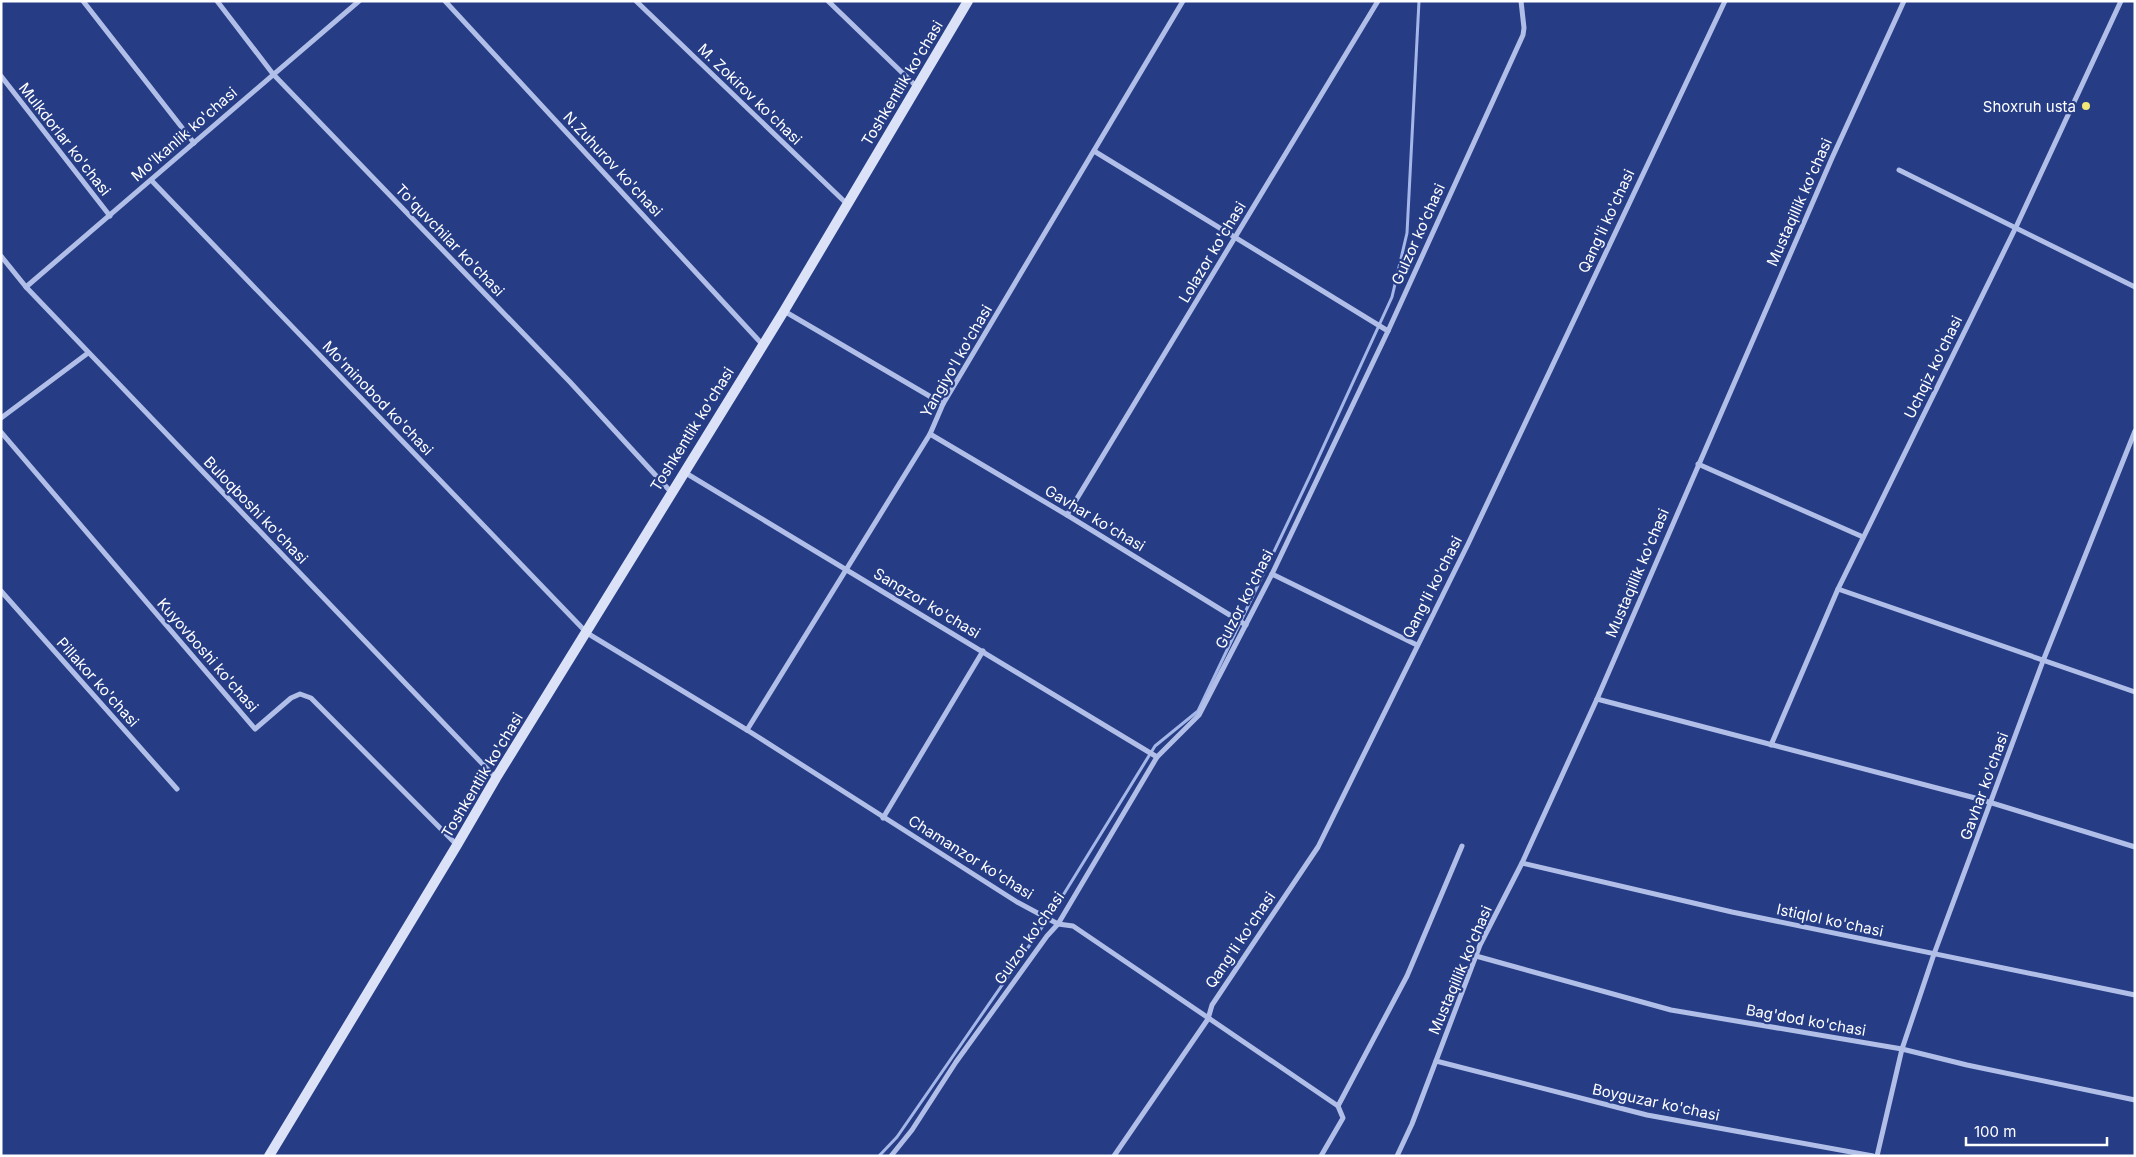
<svg xmlns="http://www.w3.org/2000/svg" width="2136" height="1157" viewBox="0 0 2136 1157" font-family="Inter,sans-serif">
<style>
.lines{fill:none;stroke-linecap:round;stroke-linejoin:round}
.stream{stroke:#a5b7e9;stroke-width:3}
.minor{stroke:#b1bfe8;stroke-width:5}
.secondary{stroke:#dbe2f7;stroke-width:10}
.poi-dot{fill:#f1e676;stroke:#263d86;stroke-width:2}
.labels{text-anchor:middle;dominant-baseline:central;stroke-width:4.5;stroke-linejoin:round;paint-order:stroke}
.street-label{font-size:15px;fill:#fff;stroke:#263d86}
.poi-label{font-size:15px;fill:#fff;stroke:#263d86;text-anchor:end}
</style>
<rect width="100%" height="100%" fill="#263d86"/>
<g class="lines">
<path class="stream" d="M879,1156L897,1137L1054,910L1155,746L1198,711L1310,476L1392,297L1407,233L1419,1"/>
<g class="minor">
<path d="M83,1L194,143"/>
<path d="M217,1L273,74L570,382L671,492"/>
<path d="M445,1L762,344"/>
<path d="M636,1L847,204"/>
<path d="M828,1L917,87"/>
<path d="M1,76L110,216"/>
<path d="M1094,151L1388,331"/>
<path d="M1899,170L2135,287"/>
<path d="M151,180L587,633L747,730L1017,902L1058,924L1073,926L1338,1106"/>
<path d="M1,256L26,287L496,778"/>
<path d="M26,287L359,1"/>
<path d="M784,311L943,404"/>
<path d="M1,418L88,353"/>
<path d="M1,432L255,729L291,698L300,694L311,698L457,845"/>
<path d="M930,434L1067,515L1246,625"/>
<path d="M1698,464L1863,537"/>
<path d="M684,472L1157,757"/>
<path d="M1067,515L1378,1"/>
<path d="M1272,574L1417,645"/>
<path d="M1838,589L2135,692"/>
<path d="M1,591L177,789"/>
<path d="M1597,699L1979,799L2135,847"/>
<path d="M747,730L930,434L943,404L1183,1"/>
<path d="M1771,745L1838,589L2016,227L2121,1"/>
<path d="M883,818L983,651"/>
<path d="M1522,863L1732,912L2135,995"/>
<path d="M1476,956L1671,1010L1902,1049L1967,1065L2135,1100"/>
<path d="M1436,1061L1647,1115L1873,1156"/>
<path d="M891,1156L912,1130L956,1062L1047,936L1058,924L1157,757L1199,715L1272,574L1388,331L1523,35L1524,28L1521,1"/>
<path d="M1114,1156L1208,1019L1212,1005L1318,847L1468,544L1725,1"/>
<path d="M1321,1156L1343,1118L1338,1106L1407,976L1462,846"/>
<path d="M1397,1156L1412,1124L1480,945L1522,863L1597,699L1832,158L1904,1"/>
<path d="M1877,1156L1902,1049L1934,954L2043,661L2135,431"/>
</g>
<path class="secondary" d="M269,1156L457,845L496,778L784,311L968,1"/>
</g>
<circle class="poi-dot" cx="2086" cy="106" r="5"/>
<g class="labels">
<g class="street-label">
<text transform="translate(902 83) rotate(-59)">Toshkentlik ko'chasi</text>
<text transform="translate(750 94) rotate(44)">M. Zokirov ko'chasi</text>
<text transform="translate(184 134) rotate(-41)">Mo'lkanlik ko'chasi</text>
<text transform="translate(65 139) rotate(52)">Mulkdorlar ko'chasi</text>
<text transform="translate(613 164) rotate(47)">N.Zuhurov ko'chasi</text>
<text transform="translate(1799 202) rotate(-66)">Mustaqillik ko'chasi</text>
<text transform="translate(1606 221) rotate(-65)">Qang'li ko'chasi</text>
<text transform="translate(1418 234) rotate(-66)">Gulzor ko'chasi</text>
<text transform="translate(450 240) rotate(46)">To'quvchilar ko'chasi</text>
<text transform="translate(1212 252) rotate(-59)">Lolazor ko'chasi</text>
<text transform="translate(956 361) rotate(-60)">Yangiyo'l ko'chasi</text>
<text transform="translate(1933 367) rotate(-64)">Uchqiz ko'chasi</text>
<text transform="translate(378 398) rotate(46)">Mo'minobod ko'chasi</text>
<text transform="translate(692 429) rotate(-58)">Toshkentlik ko'chasi</text>
<text transform="translate(256 510) rotate(46)">Buloqboshi ko'chasi</text>
<text transform="translate(1095 518) rotate(31)">Gavhar ko'chasi</text>
<text transform="translate(1637 573) rotate(-67)">Mustaqillik ko'chasi</text>
<text transform="translate(1432 587) rotate(-63)">Qang'li ko'chasi</text>
<text transform="translate(1244 599) rotate(-63)">Gulzor ko'chasi</text>
<text transform="translate(927 603) rotate(31)">Sangzor ko'chasi</text>
<text transform="translate(208 655) rotate(49)">Kuyovboshi ko'chasi</text>
<text transform="translate(98 682) rotate(48)">Pillakor ko'chasi</text>
<text transform="translate(482 775) rotate(-59)">Toshkentlik ko'chasi</text>
<text transform="translate(1984 786) rotate(-70)">Gavhar ko'chasi</text>
<text transform="translate(971 857) rotate(32)">Chamanzor ko'chasi</text>
<text transform="translate(1830 920) rotate(12)">Istiqlol ko'chasi</text>
<text transform="translate(1029 938) rotate(-55)">Gulzor ko'chasi</text>
<text transform="translate(1240 940) rotate(-56)">Qang'li ko'chasi</text>
<text transform="translate(1460 970) rotate(-67)">Mustaqillik ko'chasi</text>
<text transform="translate(1806 1020) rotate(10)">Bag'dod ko'chasi</text>
<text transform="translate(1656 1102) rotate(12)">Boyguzar ko'chasi</text>
</g>
<g class="poi-label">
<text x="2076" y="106">Shoxruh usta</text>
</g>
</g>
<rect width="2136" height="1157" fill="none" stroke="#ffffff" stroke-width="5"/>
<path d="M1966 1137v8h141v-8" fill="none" stroke="#ffffff" stroke-width="2.5"/>
<text x="1974" y="1137" font-size="15" fill="#ffffff" stroke="#263d86" stroke-width="4" paint-order="stroke">100 m</text>
</svg>
